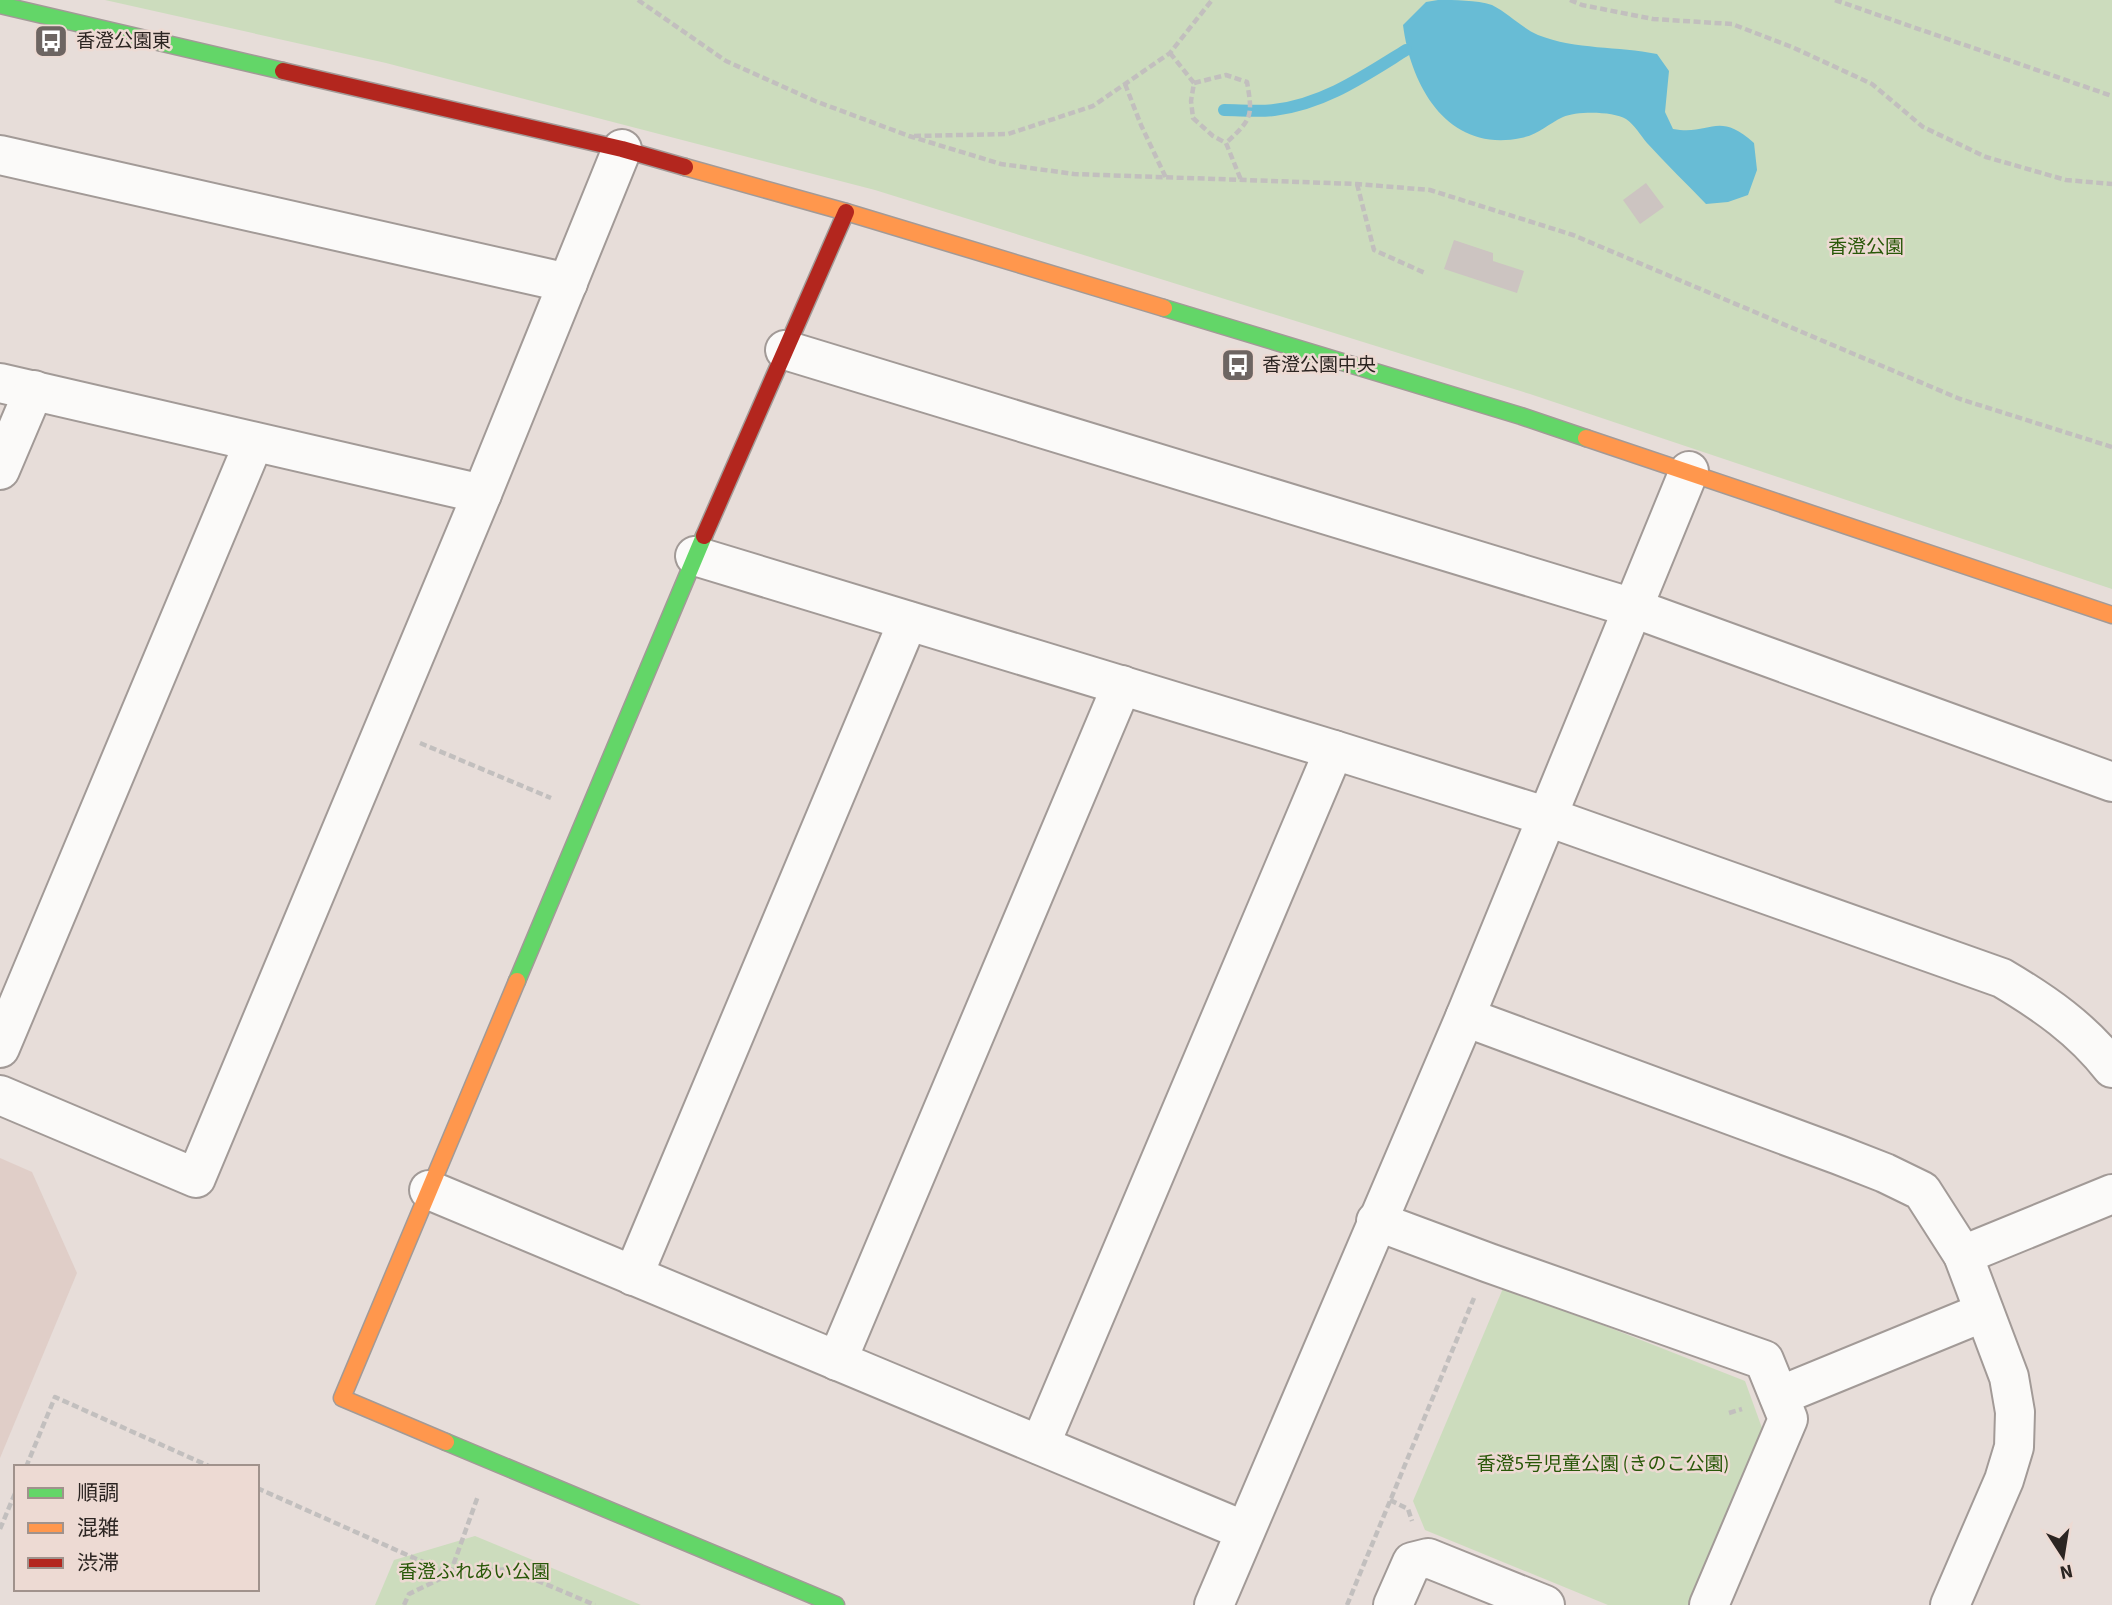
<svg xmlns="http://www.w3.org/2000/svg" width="2112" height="1605" viewBox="0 0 2112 1605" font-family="'Source Sans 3','Noto Sans JP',sans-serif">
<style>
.education{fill:#e0cec8}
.green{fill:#ccdcbd}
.water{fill:#68bcd5}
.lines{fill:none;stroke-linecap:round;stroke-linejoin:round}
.stream{stroke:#68bcd5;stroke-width:12}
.building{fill:#ccc4c1}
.street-casing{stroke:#a29a97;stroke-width:42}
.fast-casing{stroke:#a29a97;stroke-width:19}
.slow-casing{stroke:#a29a97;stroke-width:19}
.jam-casing{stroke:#a29a97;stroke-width:19}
.path{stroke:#c2bfbe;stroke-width:4.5;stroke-dasharray:7 3.5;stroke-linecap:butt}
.street{stroke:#fbfaf9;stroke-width:38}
.fast{stroke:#63d668;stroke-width:16}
.slow{stroke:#ff974d;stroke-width:16}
.jam{stroke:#b3261e;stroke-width:16}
.labels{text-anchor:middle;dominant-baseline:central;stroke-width:5;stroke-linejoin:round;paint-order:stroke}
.poi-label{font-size:19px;fill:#2c2522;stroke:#eddad3;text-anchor:start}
.park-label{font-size:19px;fill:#295808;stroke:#eddad3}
</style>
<rect width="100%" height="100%" fill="#e7ddd9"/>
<path class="education" d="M0,1158L32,1172L77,1273L0,1458Z"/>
<g class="green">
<path d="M105,0H2112V589L1530,394L875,190L386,63Z"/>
<path d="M1504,1286L1745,1381L1762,1428L1688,1605H1608L1425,1530L1413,1501Z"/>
<path d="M475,1536L641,1605H375L394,1560Z"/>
</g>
<path class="water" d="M1438,0C1455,0 1476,0 1492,5C1508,13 1522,28 1538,35C1576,50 1618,46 1657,54L1669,71L1665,112L1673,129C1711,136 1717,110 1754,143L1757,170L1748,195L1728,202L1706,204C1687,184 1666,164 1647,143C1641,136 1634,124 1626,119C1613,111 1576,111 1563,117C1548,124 1538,135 1521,138C1448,153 1411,87 1403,25L1426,2Z"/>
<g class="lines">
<path class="stream" d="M1224,110C1240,110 1258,112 1274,110C1324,104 1364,76 1406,50"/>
</g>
<g class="building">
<path d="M1646,183L1664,207L1640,224L1623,200Z"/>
<path d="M1454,240L1493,253V261L1524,271L1517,293L1444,269Z"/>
</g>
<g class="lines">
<g class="street-casing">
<g id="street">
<path d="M0,155L568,283"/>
<path d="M785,350L1633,608L2112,782"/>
<path d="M0,383L482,494"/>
<path d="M0,470L34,390"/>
<path d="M695,556L1334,750L1548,817L2002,978C2044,1003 2082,1029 2112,1068"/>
<path d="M1465,1017L1839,1155L1885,1173L1922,1191L1963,1255L2009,1377L2015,1412L2014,1447L2004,1480L1950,1605"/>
<path d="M0,1048L254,442"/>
<path d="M0,1095L196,1178L482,494L622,149"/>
<path d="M429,1190L1245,1531"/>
<path d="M1376,1221L1489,1263L1764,1360L1788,1419L1709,1605"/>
<path d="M1963,1255L2112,1194"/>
<path d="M633,1276L908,621"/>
<path d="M837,1361L1122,685"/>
<path d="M1779,1396L1984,1312"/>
<path d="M1040,1445L1334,750"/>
<path d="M1214,1605L1465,1017L1689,471"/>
<path d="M1393,1605L1412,1562L1428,1558L1545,1605"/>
</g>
</g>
<g class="fast-casing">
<g id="fast">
<path d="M0,5L283,71"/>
<path d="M1164,308L1521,416L1586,438"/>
<path d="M517,981L704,536"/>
<path d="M446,1442L836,1605"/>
</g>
</g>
<g class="slow-casing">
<g id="slow">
<path d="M685,167L846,212L1164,308"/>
<path d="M1586,438L2112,615"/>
<path d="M446,1442L342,1398L517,981"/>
</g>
</g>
<g class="jam-casing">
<g id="jam">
<path d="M283,71L622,149L685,167"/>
<path d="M704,536L846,212"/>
</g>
</g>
<g class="path">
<path d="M638,0L726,61L815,101L909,136L1001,164L1074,174L1357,184L1430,190L1573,235L1960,399L2112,447"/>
<path d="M1570,0L1582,5L1653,19L1732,24L1792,47L1872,84L1923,127L1986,157L2066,180L2112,184"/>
<path d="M1835,0L2112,96"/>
<path d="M1170,53L1194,83L1191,101L1193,118L1213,136L1226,143L1241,180"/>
<path d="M1194,83L1226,75L1247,82C1253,116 1252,119 1226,143"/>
<path d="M1125,84L1141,125L1166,178"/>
<path d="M914,136L1008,134L1093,106L1170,53L1212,0"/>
<path d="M1357,184L1374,250L1425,273"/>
<path d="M420,743L551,798"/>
<path d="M1729,1413L1742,1409"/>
<path d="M26,1467L55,1397L211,1467"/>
<path d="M257,1488L450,1574"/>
<path d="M1390,1500L1408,1509L1412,1521"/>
<path d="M0,1529L16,1491"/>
<path d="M450,1574L478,1496"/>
<path d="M404,1605L409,1594L450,1574L510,1569L595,1605"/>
<path d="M1347,1605L1474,1298"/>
</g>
<use href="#street" class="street"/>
<use href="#fast" class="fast"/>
<use href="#slow" class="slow"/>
<use href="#jam" class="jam"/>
</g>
<defs>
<g id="bus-square" transform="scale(1.75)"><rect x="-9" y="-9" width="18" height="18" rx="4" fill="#6d6562" stroke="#eddad3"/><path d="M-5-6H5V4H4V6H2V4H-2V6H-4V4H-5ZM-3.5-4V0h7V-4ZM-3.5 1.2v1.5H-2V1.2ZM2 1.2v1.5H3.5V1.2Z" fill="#fff"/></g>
</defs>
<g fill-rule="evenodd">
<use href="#bus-square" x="51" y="41"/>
<use href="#bus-square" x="1238" y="365"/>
</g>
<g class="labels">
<g class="poi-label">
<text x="76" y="41">香澄公園東</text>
<text x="1262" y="365">香澄公園中央</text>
</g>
<g class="park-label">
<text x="1866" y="247">香澄公園</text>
<text x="1603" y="1464">香澄5号児童公園 (きのこ公園)</text>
<text x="474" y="1572">香澄ふれあい公園</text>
</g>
</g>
<rect x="14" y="1465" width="245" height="126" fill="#eddad3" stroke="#a0928c" stroke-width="2"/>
<rect x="28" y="1488" width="35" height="10" fill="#63d668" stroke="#a0928c" stroke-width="2"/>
<text x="77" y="1500" font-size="21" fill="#2c2522">順調</text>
<rect x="28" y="1523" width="35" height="10" fill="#ff974d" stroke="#a0928c" stroke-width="2"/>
<text x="77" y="1535" font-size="21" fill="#2c2522">混雑</text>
<rect x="28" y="1558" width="35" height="10" fill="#b3261e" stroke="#a0928c" stroke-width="2"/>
<text x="77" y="1570" font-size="21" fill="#2c2522">渋滞</text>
<g transform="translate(2063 1556) rotate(168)" stroke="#eddad3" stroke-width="5" paint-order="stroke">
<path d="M0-5L12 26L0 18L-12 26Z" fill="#2c2522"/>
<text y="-10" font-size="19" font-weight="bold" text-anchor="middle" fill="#2c2522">N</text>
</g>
</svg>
